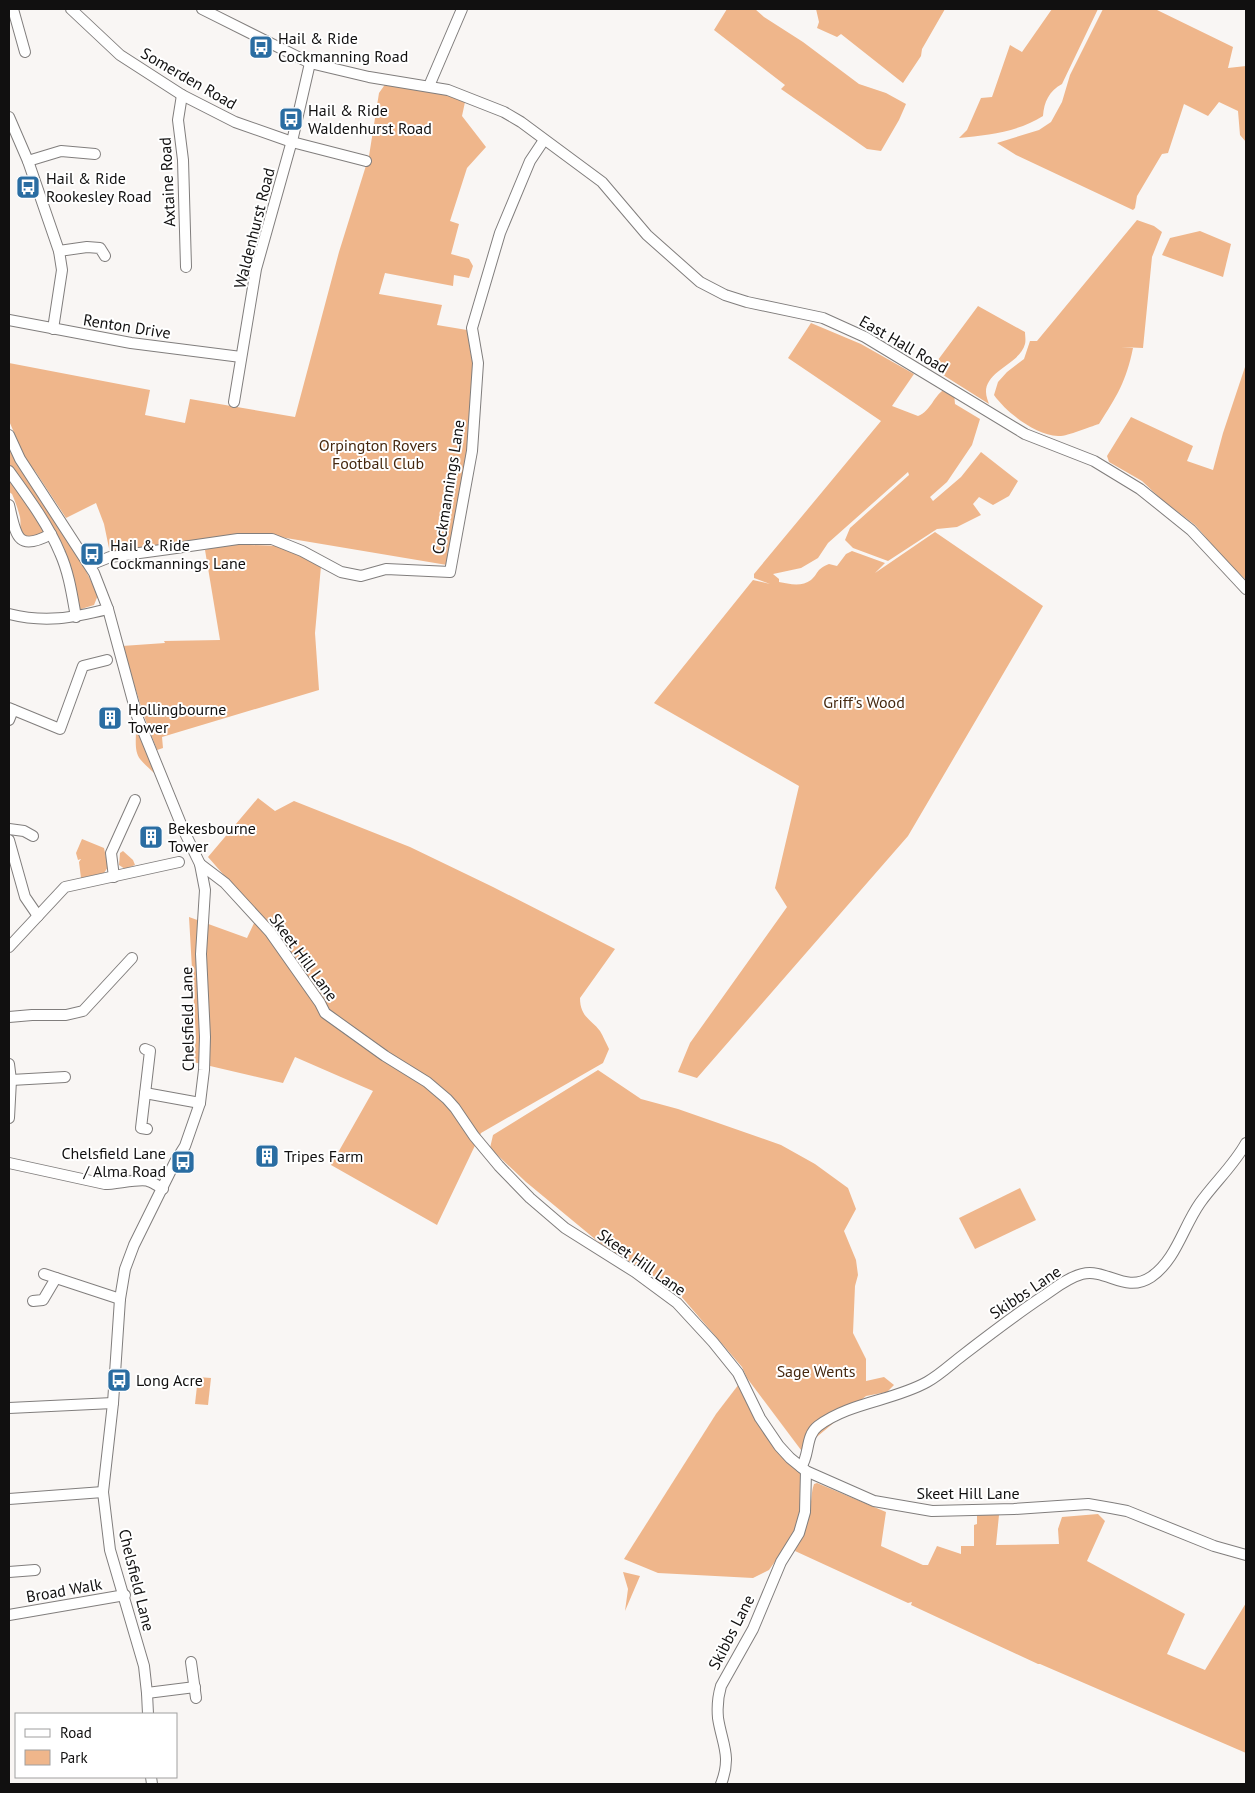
<svg xmlns="http://www.w3.org/2000/svg" width="1255" height="1793" viewBox="0 0 1255 1793" font-family="'PT Sans',sans-serif">
<style>
.green{fill:#efb68b}
.lines{fill:none;stroke-linecap:round;stroke-linejoin:round}
.minor-casing{stroke:#817e7d;stroke-width:12}
.minor{stroke:#fff;stroke-width:10}
.labels{text-anchor:middle;dominant-baseline:central;stroke-width:4;stroke-linejoin:round;paint-order:stroke}
.poi-label{font-size:16px;fill:#111010;stroke:#fff;text-anchor:start}
.street-label{font-size:16px;fill:#111010;stroke:#fff}
.park-label{font-size:16px;fill:#45280f;stroke:#fff}
</style>
<rect width="100%" height="100%" fill="#f9f6f4"/>
<g class="green">
<path d="M727,9H755L764,17L803,42L859,84L886,93L906,104L899,120L881,151L867,149L781,89L785,85L714,30Z"/>
<path d="M814,9H945L922,49L921,56L903,83L841,34L837,37L817,28L819,22L816,9Z"/>
<path d="M1052,9H1098L1062,84C1049,91 1044,102 1043,116C1018,132 988,135 959,138L967,130L981,98L992,97L1010,45L1022,52Z"/>
<path d="M1103,9H1155L1233,47L1228,68L1246,66V142L1240,135L1238,111L1219,102L1208,116L1184,104L1168,153L1162,154L1137,196L1135,208L1133,210L1016,155L997,143L1039,130L1051,122L1062,102L1070,75Z"/>
<path d="M386,83L439,91L465,102L462,116L486,147L467,168L450,221L459,224L451,254L469,259L473,266L469,278L454,275L453,286L385,273L379,294L442,305L437,325L467,330L475,379L469,446L447,565L274,536C219,534 164,545 110,553L104,524L96,503L66,518L35,471L29,467L9,421V363L150,390L145,415L185,423L190,399L295,417L339,252L369,156L379,93Z"/>
<path d="M1137,220L1154,226L1162,232L1152,257L1143,348L1121,347L1133,348C1126,382 1117,396 1099,424C1089,427 1066,437 1058,436C1035,435 1006,412 994,395L998,382L1007,372L1024,359L1030,341H1037Z"/>
<path d="M1200,231L1231,244L1223,277L1162,255L1170,238Z"/>
<path d="M978,306L1025,332C1025,335 1026,340 1025,344C1020,364 986,370 986,392C986,396 988,401 989,404L932,368Z"/>
<path d="M811,323L861,344L914,374L892,406L918,416C931,411 934,395 945,389L954,393L955,404L980,419L972,445L947,482L930,497L933,501L961,477L981,452L1018,481L1009,496L993,505L979,497L973,504L981,515L957,527L937,529L888,561L853,548L845,540L850,528L909,475L908,472L828,543L818,558L801,568L773,574L779,579V582C789,584 802,587 811,580C819,573 815,570 829,564L837,566L846,554L852,551L885,563L875,573L935,532L1043,606L908,836L697,1078L678,1072L690,1043L787,907L775,888L799,786L654,703L753,580L770,584L754,578V574L881,421L788,358Z"/>
<path d="M1246,364V580L1230,565L1195,525L1161,499L1142,481L1109,462L1107,456L1131,417L1193,446L1187,461L1213,470L1223,433Z"/>
<path d="M9,448L83,565L98,595L94,605L78,610L62,547L10,466L9,463Z"/>
<path d="M12,481L45,532L32,539C16,532 22,530 20,517C18,509 15,501 12,494L9,492V484Z"/>
<path d="M222,544L282,546L321,566L315,633L319,690L162,737L163,748L157,750L144,716L122,646L165,643L164,641L220,640L205,550Z"/>
<path d="M136,723L157,771L154,773C150,769 144,764 140,759C133,750 137,734 136,723Z"/>
<path d="M258,798L275,811L294,801L410,847L493,887L615,949L580,998C580,1017 591,1019 600,1031C603,1036 606,1043 609,1049L603,1063L481,1133L437,1225L331,1165L373,1091L295,1057L283,1083L193,1062L196,1038L189,917L247,938L255,921L257,913L208,857Z"/>
<path d="M82,839L104,848L108,867L104,873L81,878L79,862L81,859L78,860L76,853Z"/>
<path d="M123,851L133,860L135,865L125,869L119,865L120,853Z"/>
<path d="M598,1070L641,1099L678,1109L781,1145L815,1164L848,1188L856,1209L844,1231L856,1260L858,1275L855,1286L853,1333L866,1359V1381L884,1377L894,1385L887,1392L866,1396L801,1450L747,1378L742,1367L680,1295L655,1277L601,1244L526,1182L490,1148L493,1135Z"/>
<path d="M1020,1188L1036,1220L975,1249L959,1218Z"/>
<path d="M198,1377L211,1378L208,1405L195,1404Z"/>
<path d="M739,1384L800,1473L801,1501L797,1524L789,1542L769,1570L753,1578L658,1573L624,1559L716,1414Z"/>
<path d="M817,1483L886,1512L881,1546L923,1565H928L937,1546L961,1554V1546H974V1525L977,1524V1514L999,1515L996,1545L1059,1544L1058,1529L1062,1517L1098,1514L1105,1521L1087,1561L1185,1614L1167,1654L1205,1670L1246,1603V1753L1040,1664H1038L911,1605L912,1602L908,1603L795,1551C802,1537 808,1524 810,1508C812,1499 811,1493 814,1484Z"/>
<path d="M623,1572L640,1576L625,1611L628,1589Z"/>
</g>
<g class="lines">
<g class="minor-casing">
<g id="minor">
<path d="M13,9L25,52"/>
<path d="M71,9L120,55L182,95L235,122L292,142L366,161"/>
<path d="M202,9L310,63L369,77L448,90L504,112L521,122L602,182L647,235L700,282L725,295L747,302L823,318L865,337L1025,434L1094,461L1140,489L1191,530L1246,589"/>
<path d="M429,86L462,9"/>
<path d="M182,95L178,120L183,160L186,267"/>
<path d="M9,117L28,161L59,251L62,270L53,329"/>
<path d="M28,161L61,151L95,154"/>
<path d="M59,251L87,247L100,248L105,256"/>
<path d="M9,320L131,343L241,357"/>
<path d="M234,402L256,269L293,137L310,63"/>
<path d="M9,435L20,459L94,573L108,609L137,716L183,829L200,864L205,890L201,954L205,1037L204,1070L200,1103L185,1146L175,1162L134,1245L125,1269L120,1299L113,1403L103,1492L110,1550L144,1666L147,1693L148,1714"/>
<path d="M9,471C27,496 48,524 60,553C69,573 72,595 76,617"/>
<path d="M9,505C16,534 16,553 51,534"/>
<path d="M90,565L110,557L169,549L238,539H272L302,551L341,572L361,576L386,569L450,572L472,451L478,363L472,328L500,233L530,161L544,140"/>
<path d="M9,614C45,623 72,618 108,609"/>
<path d="M9,708L60,729L83,666L107,660"/>
<path d="M9,720L13,710"/>
<path d="M9,829L24,831L33,836"/>
<path d="M9,840L25,897L38,916"/>
<path d="M200,864L225,883L270,932L320,1003L325,1013L385,1056L427,1082L447,1099L455,1108L474,1136L499,1166L530,1198L565,1228L635,1272L677,1303L713,1342L738,1373L760,1418L779,1446L790,1458L806,1471L874,1501L932,1511L1014,1509L1088,1504L1111,1508L1127,1511L1214,1546L1246,1555"/>
<path d="M114,877L111,853L135,800"/>
<path d="M9,947L65,887L179,862"/>
<path d="M9,1017L32,1015H66L83,1011L132,958"/>
<path d="M145,1049L150,1051L141,1128L147,1129"/>
<path d="M9,1064L11,1080L9,1118"/>
<path d="M11,1080L65,1077"/>
<path d="M145,1093L200,1103"/>
<path d="M9,1163L105,1184C116,1184 141,1178 148,1181C153,1182 158,1186 163,1189"/>
<path d="M44,1274L120,1299"/>
<path d="M33,1301L43,1300L56,1278"/>
<path d="M9,1408L113,1403"/>
<path d="M801,1467C810,1455 805,1436 818,1426C850,1402 893,1401 927,1382C940,1375 951,1364 963,1355C989,1335 1015,1315 1042,1297C1054,1289 1067,1278 1082,1274C1107,1268 1125,1294 1151,1277C1176,1260 1183,1227 1200,1203C1215,1182 1234,1165 1246,1143"/>
<path d="M9,1499L103,1492"/>
<path d="M9,1572L35,1570"/>
<path d="M9,1615L125,1595"/>
<path d="M191,1662L196,1698"/>
<path d="M147,1693L195,1687"/>
<path d="M151,1777L152,1784"/>
<path d="M721,1784C732,1756 722,1744 718,1718C717,1707 718,1696 721,1686L753,1629L781,1562L799,1533L805,1512L806,1471"/>
</g>
</g>
<use href="#minor" class="minor"/>
</g>
<defs>
<g id="bus-square" transform="scale(1.25)"><rect x="-9" y="-9" width="18" height="18" rx="4" fill="#2a6da2" stroke="#fff"/><path d="M-5-6H5V4H4V6H2V4H-2V6H-4V4H-5ZM-3.5-4V0h7V-4ZM-3.5 1.2v1.5H-2V1.2ZM2 1.2v1.5H3.5V1.2Z" fill="#fff"/></g>
<g id="building-square" transform="scale(1.25)"><rect x="-9" y="-9" width="18" height="18" rx="4" fill="#2a6da2" stroke="#fff"/><path d="M-4-6H4V6H1V3H-1V6H-4ZM-2.5-4.3h1.7v1.8h-1.7ZM.8-4.3h1.7v1.8H.8ZM-2.5-1h1.7V.8h-1.7ZM.8-1h1.7V.8H.8Z" fill="#fff"/></g>
</defs>
<g fill-rule="evenodd">
<use href="#bus-square" x="261" y="47"/>
<use href="#bus-square" x="291" y="119"/>
<use href="#bus-square" x="28" y="187"/>
<use href="#bus-square" x="92" y="554"/>
<use href="#building-square" x="110" y="718"/>
<use href="#building-square" x="151" y="837"/>
<use href="#building-square" x="267" y="1156"/>
<use href="#bus-square" x="183" y="1162"/>
<use href="#bus-square" x="119" y="1380"/>
</g>
<g class="labels">
<g class="poi-label">
<text x="278" y="38">Hail &amp; Ride<tspan x="278" dy="18">Cockmanning Road</tspan></text>
<text x="308" y="110">Hail &amp; Ride<tspan x="308" dy="18">Waldenhurst Road</tspan></text>
<text x="46" y="178">Hail &amp; Ride<tspan x="46" dy="18">Rookesley Road</tspan></text>
<text x="110" y="545">Hail &amp; Ride<tspan x="110" dy="18">Cockmannings Lane</tspan></text>
<text x="128" y="709">Hollingbourne<tspan x="128" dy="18">Tower</tspan></text>
<text x="168" y="828">Bekesbourne<tspan x="168" dy="18">Tower</tspan></text>
<text x="166" y="1153" text-anchor="end">Chelsfield Lane<tspan x="166" dy="18">/ Alma Road</tspan></text>
<text x="284" y="1156">Tripes Farm</text>
<text x="136" y="1380">Long Acre</text>
</g>
<g class="street-label">
<text transform="translate(189 78) rotate(30)">Somerden Road</text>
<text transform="translate(167 182) rotate(-93)">Axtaine Road</text>
<text transform="translate(254 228) rotate(-76)">Waldenhurst Road</text>
<text transform="translate(127 326) rotate(9)">Renton Drive</text>
<text transform="translate(904 344) rotate(30)">East Hall Road</text>
<text transform="translate(448 487) rotate(-81)">Cockmannings Lane</text>
<text transform="translate(304 957) rotate(54)">Skeet Hill Lane</text>
<text transform="translate(187 1019) rotate(-91)">Chelsfield Lane</text>
<text transform="translate(642 1262) rotate(35)">Skeet Hill Lane</text>
<text transform="translate(1025 1292) rotate(-34)">Skibbs Lane</text>
<text x="968" y="1493">Skeet Hill Lane</text>
<text transform="translate(137 1580) rotate(76)">Chelsfield Lane</text>
<text transform="translate(64 1590) rotate(-10)">Broad Walk</text>
<text transform="translate(731 1632) rotate(-63)">Skibbs Lane</text>
</g>
<g class="park-label">
<text x="378" y="445">Orpington Rovers<tspan x="378" dy="18">Football Club</tspan></text>
<text x="864" y="702">Griff's Wood</text>
<text x="816" y="1371">Sage Wents</text>
</g>
</g>
<rect width="1255" height="1793" fill="none" stroke="#111010" stroke-width="20"/>
<rect x="15" y="1713" width="162" height="65" fill="#ffffff" stroke="#a09f9f"/>
<rect x="25" y="1729" width="25" height="8" fill="#ffffff" stroke="#a09f9f"/>
<text x="60" y="1738" font-size="15" fill="#111010">Road</text>
<rect x="25" y="1750" width="25" height="15" fill="#efb68b" stroke="#a09f9f"/>
<text x="60" y="1763" font-size="15" fill="#111010">Park</text>
</svg>
